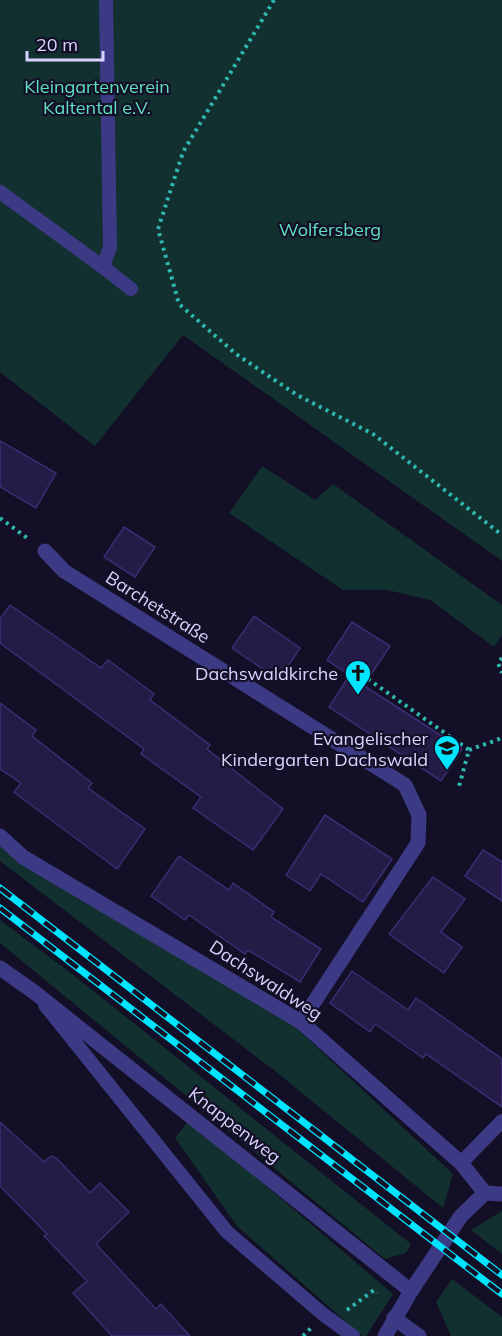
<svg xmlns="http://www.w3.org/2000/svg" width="502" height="1336" viewBox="0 0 502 1336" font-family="Mulish,sans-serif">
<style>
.green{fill:#12302f}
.building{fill:#241b47;stroke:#3b2d73;stroke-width:1.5}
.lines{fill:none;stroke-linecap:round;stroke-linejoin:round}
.path{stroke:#2fb8b0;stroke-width:4;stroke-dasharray:3 4.5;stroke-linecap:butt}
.lane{stroke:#3d3a85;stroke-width:14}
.street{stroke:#3d3a85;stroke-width:15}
.rail-casing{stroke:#00e5ff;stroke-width:7}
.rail{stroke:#130f26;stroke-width:4.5;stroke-dasharray:14;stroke-linecap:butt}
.labels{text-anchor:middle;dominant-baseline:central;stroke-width:4.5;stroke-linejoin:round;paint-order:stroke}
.park-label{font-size:18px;fill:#5fe0c0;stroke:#130f26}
.street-label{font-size:18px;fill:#d9d4ff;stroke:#130f26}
.poi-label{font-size:18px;fill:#d9d4ff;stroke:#130f26;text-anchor:end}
</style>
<rect width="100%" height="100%" fill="#130f26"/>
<g class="green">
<path d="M0,0H502V561L183,335L95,446L0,372Z"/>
<path d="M262,466L315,500L333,484L502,605V635L494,647L430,600L387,590H343L229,513Z"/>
<path d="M0,839L294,1026L453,1174L443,1208L275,1071L0,861Z"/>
<path d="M0,920L72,974L411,1244L406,1253L385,1259L0,943Z"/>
<path d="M189,1120L393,1294L366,1336H362L237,1226L175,1138Z"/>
<path d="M502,1211V1254L471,1230Z"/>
<path d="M452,1279L502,1317V1336H451L436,1302Z"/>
</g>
<g class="building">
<path d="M0,441L56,473L36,508L0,487Z"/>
<path d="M124,527L155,547L135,577L104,557Z"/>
<path d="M10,605L101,668L108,660L154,694L150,700L210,745L207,749L283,809L253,850L193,808L201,797L141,754L144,749L0,643V619Z"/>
<path d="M254,616L300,648L279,680L232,648Z"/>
<path d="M352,622L390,646L364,685L327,660Z"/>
<path d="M349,676L462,749L441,781L329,707Z"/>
<path d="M0,703L36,730L32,736L92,783L88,788L145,829L117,869L14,792L21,783L0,769Z"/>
<path d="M325,815L392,859L363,902L321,874L310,891L286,875Z"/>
<path d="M483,850L502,862V901L465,876Z"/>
<path d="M179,856L229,890L233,883L274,912L271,917L321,949L300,982L248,950L245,954L189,915L185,920L151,896Z"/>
<path d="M433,877L465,899L441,932L462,947L444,973L389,934Z"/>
<path d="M352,971L408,1010L416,998L502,1059V1107L426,1054L423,1058L375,1024L370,1032L330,1003Z"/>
<path d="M0,1122L44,1162L51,1156L56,1158L90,1193L100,1183L129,1212L96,1244L156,1309L161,1304L190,1336H112L73,1293L87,1281L44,1236L47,1234L0,1186Z"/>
</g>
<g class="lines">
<g class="path">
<path d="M274,0L183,152L158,229L179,304L236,354L297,395L373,434L502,535"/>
<path d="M0,518L30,540"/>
<path d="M502,658L498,663L502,673"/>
<path d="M368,679L469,750L458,790"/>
<path d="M469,750L502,738"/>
<path d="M347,1310L374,1290L377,1293"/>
<path d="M303,1336L311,1328"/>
</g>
<g class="lane">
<path d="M0,192L103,267L110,247L106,0"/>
<path d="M103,267L131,289"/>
<path d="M45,1005L227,1232L324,1315L353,1336"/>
<path d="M461,1163L502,1121"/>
</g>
<g class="street">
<path d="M45,551L64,571L405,785L419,815L418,843L301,1022"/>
<path d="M0,836L23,857L301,1022L461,1163L485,1193"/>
<path d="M0,968L34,992L411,1291"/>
<path d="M394,1318L419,1336"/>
<path d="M385,1336L411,1291L461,1216L485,1193L502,1194"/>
</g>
<g class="rail-casing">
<g id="rail">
<path d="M0,888L502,1275"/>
<path d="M0,908L502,1294"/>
</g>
</g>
<use href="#rail" class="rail"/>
</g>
<defs>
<g id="church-pin" transform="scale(1.35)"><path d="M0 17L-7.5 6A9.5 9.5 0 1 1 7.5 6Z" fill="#00e5ff" stroke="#130f26"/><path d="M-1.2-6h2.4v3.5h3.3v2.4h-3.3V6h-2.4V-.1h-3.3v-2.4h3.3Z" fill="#111"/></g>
<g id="school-pin" transform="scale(1.35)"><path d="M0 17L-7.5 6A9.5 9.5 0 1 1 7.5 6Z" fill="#00e5ff" stroke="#130f26"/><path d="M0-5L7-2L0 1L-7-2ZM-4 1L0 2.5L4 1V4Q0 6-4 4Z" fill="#111"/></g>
</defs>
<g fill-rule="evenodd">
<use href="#church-pin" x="358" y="673"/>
<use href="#school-pin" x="447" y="748"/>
</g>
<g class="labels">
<g class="park-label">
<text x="97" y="86">Kleingartenverein<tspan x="97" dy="21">Kaltental e.V.</tspan></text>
<text x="330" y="229">Wolfersberg</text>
</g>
<g class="street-label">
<text transform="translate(158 607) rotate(32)">Barchetstraße</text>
<text transform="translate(266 980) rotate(33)">Dachswaldweg</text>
<text transform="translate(235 1125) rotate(38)">Knappenweg</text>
</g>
<g class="poi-label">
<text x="338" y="673">Dachswaldkirche</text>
<text x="428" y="738">Evangelischer<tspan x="428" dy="21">Kindergarten Dachswald</tspan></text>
</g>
</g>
<path d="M27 51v9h76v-9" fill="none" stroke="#d9d4ff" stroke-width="3"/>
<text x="36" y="51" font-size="18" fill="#d9d4ff" stroke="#130f26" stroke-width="4.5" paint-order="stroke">20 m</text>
</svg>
